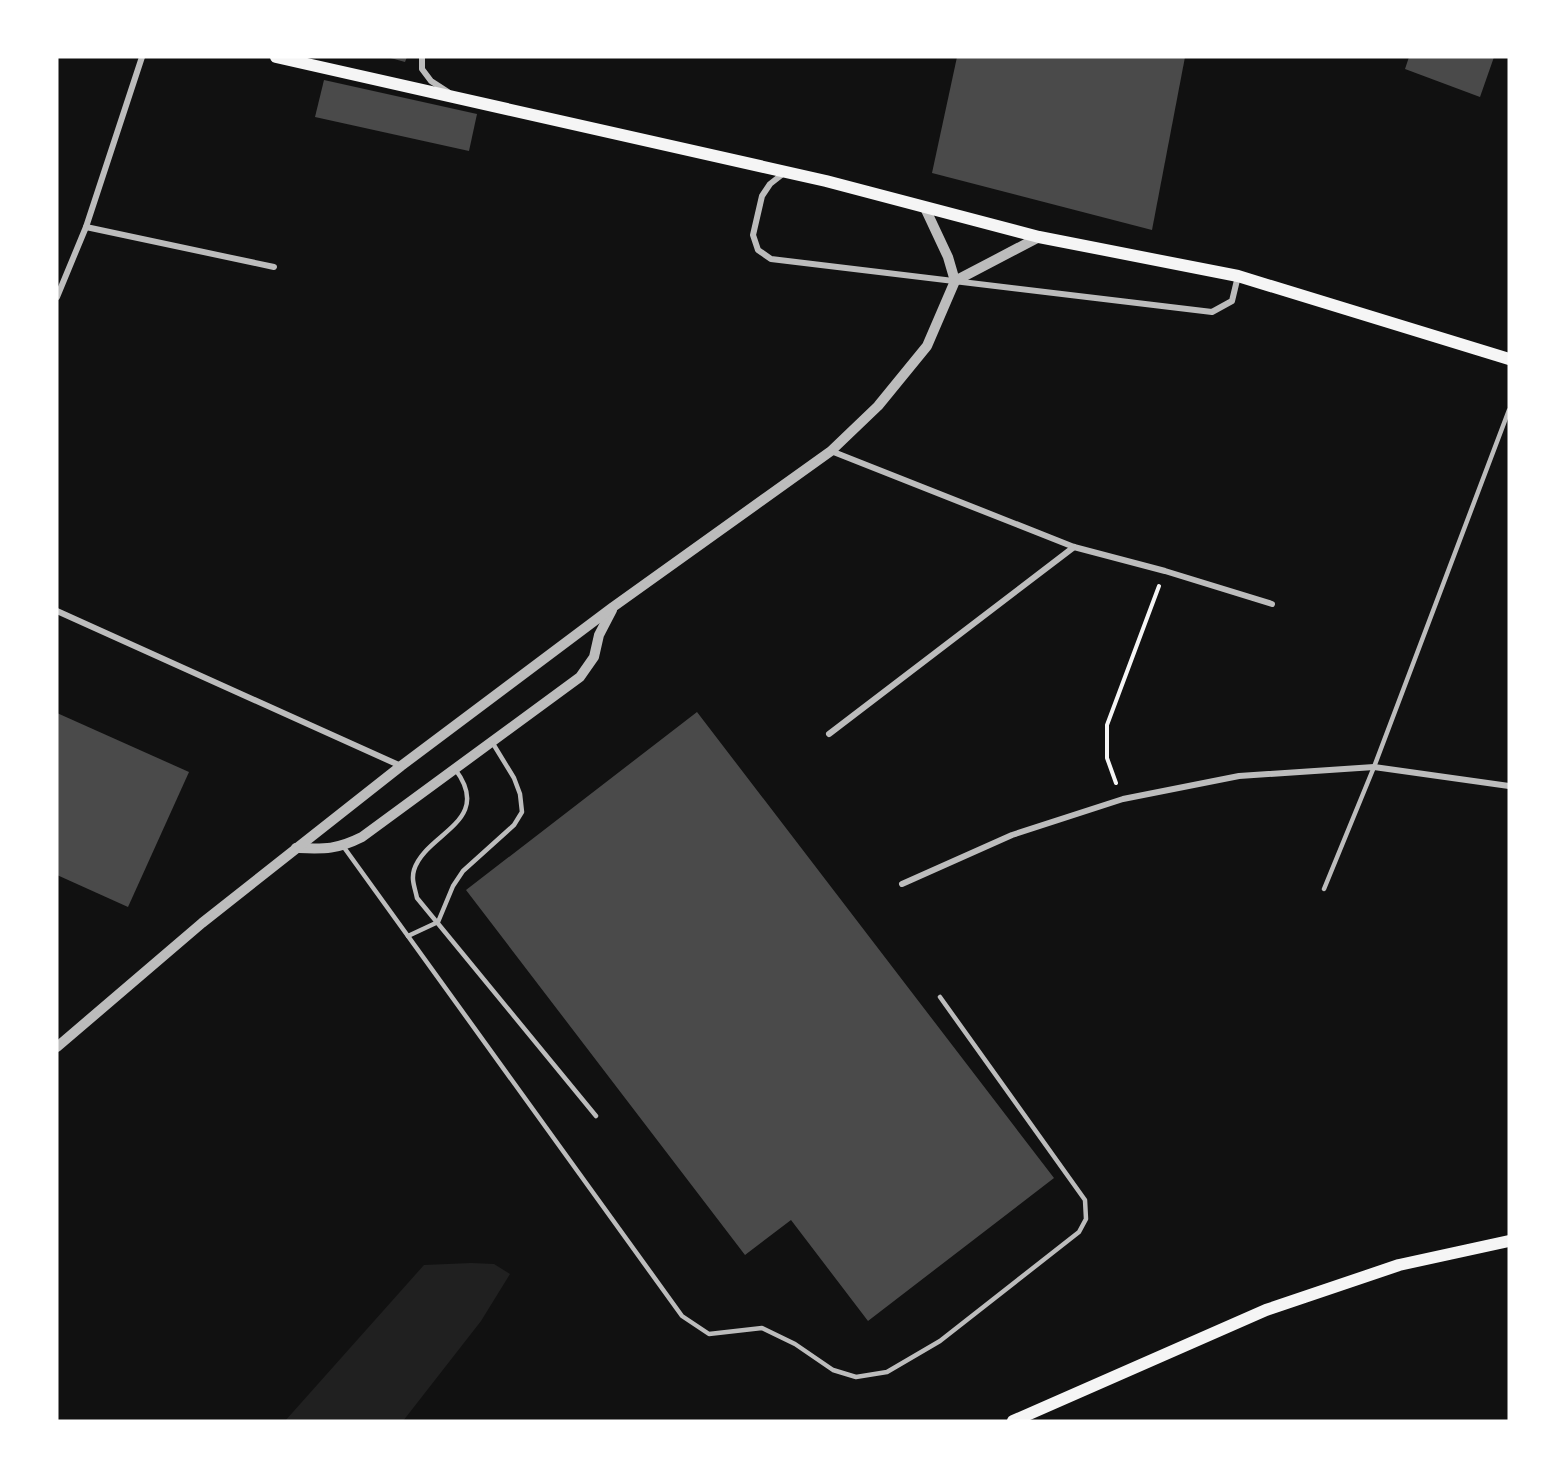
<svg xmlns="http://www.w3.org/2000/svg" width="1566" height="1478" viewBox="0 0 1566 1478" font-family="'Fira Sans',sans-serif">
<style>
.green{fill:#202020}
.building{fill:#4a4a4a}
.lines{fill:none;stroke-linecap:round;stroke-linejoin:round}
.path{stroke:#f5f5f5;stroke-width:4}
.service{stroke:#bcbcbc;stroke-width:4.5}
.minor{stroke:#bcbcbc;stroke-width:6}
.tertiary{stroke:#bcbcbc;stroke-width:10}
.secondary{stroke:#f5f5f5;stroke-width:12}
</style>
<rect width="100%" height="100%" fill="#111"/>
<path class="green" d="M471,1263L494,1264L510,1274L481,1321L403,1421H285L424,1265Z"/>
<g class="building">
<path d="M387,57H407L405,62Z"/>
<path d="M957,57H1185L1152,230L932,173Z"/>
<path d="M1409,57H1494L1480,97L1405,69Z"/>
<path d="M324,80L477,114L469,151L315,117Z"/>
<path d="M697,712L1054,1178L868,1321L791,1220L745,1255L466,890Z"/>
<path d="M57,713L189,772L128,907L57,875Z"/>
</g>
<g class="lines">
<path class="path" d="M1116,783L1107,758V725L1159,586"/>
<g class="service">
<path d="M455,769C495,822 425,833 414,870C411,880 415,888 417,898L596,1116"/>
<path d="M343,846L682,1316L709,1334L762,1328L795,1344L833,1370L856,1377L887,1372L940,1341L1079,1232L1086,1219L1085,1200L940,997"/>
<path d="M1324,889L1374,767L1509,410"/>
<path d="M408,936L438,922L453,886L463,871L514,825L522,812L520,794L514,778L492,742"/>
</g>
<g class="minor">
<path d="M422,57V69L431,81L448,92"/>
<path d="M784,173L770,184L762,196L753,235L758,250L771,259L1212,312L1232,301L1238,276"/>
<path d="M86,227L274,267"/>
<path d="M57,297L86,227L142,57"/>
<path d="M831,451L1074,547L1165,571L1272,604"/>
<path d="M57,611L401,766"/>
<path d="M829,734L1074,547"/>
<path d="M902,884L1012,835L1123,799L1239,776L1374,767L1509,786"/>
</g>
<g class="tertiary">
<path d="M925,208L948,257L955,281"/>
<path d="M296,848C324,849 336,850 362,837L580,677L594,657L599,635L612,610"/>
<path d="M57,1047L202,923L401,766L613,607L831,451L878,406L927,346L955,281L1039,237"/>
</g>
<g class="secondary">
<path d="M276,57L826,181L1039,237L1238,276L1509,359"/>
<path d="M1013,1421L1266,1310L1399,1265L1509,1241"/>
</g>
</g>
<rect width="1566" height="1478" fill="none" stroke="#ffffff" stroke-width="117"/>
</svg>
